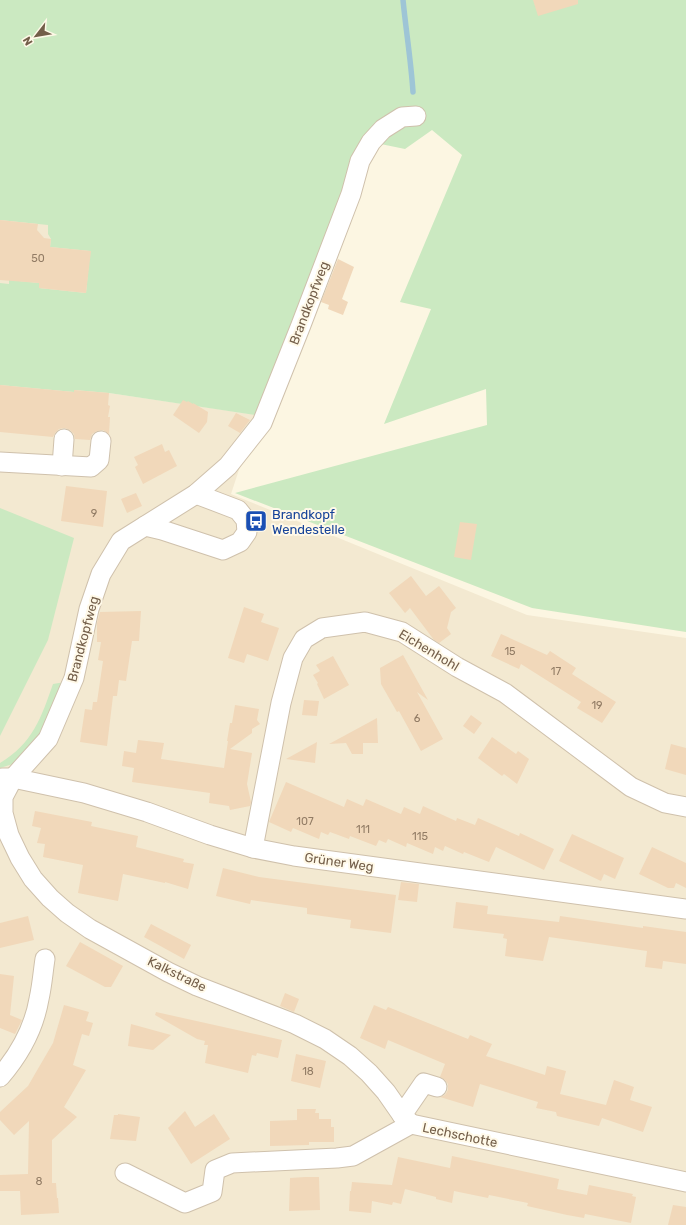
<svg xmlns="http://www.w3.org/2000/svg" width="686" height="1225" viewBox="0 0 686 1225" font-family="Rubik,sans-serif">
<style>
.residential{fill:#f3e9d1}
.green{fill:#cbe9c1}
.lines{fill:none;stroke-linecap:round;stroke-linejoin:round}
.stream{stroke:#9ec5d6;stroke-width:5.5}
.building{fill:#f1d8ba}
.minor-casing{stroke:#cfc1ac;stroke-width:21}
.minor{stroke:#fff;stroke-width:19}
.labels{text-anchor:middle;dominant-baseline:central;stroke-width:4;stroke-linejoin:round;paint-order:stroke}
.number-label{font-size:11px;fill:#927c65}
.street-label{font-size:13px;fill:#735e49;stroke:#fff9e8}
.transit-label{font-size:13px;fill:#164399;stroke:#fff9e8;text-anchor:start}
</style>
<rect width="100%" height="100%" fill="#fcf6e2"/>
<path class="residential" d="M0,200L100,224L109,393L257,415L231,494L527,615L686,638V1225H0Z"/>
<g class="green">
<path d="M0,0H686V632L532,608L235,493L487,425L486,389L384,424L431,309L400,302L462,155L432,130L405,149L371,142L317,262L255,415L109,393L75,390L74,392L0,385V283L9,284V280L39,283V288L86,293L90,251L50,247L51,239L48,234V225L0,220Z"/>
<path d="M0,508L74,538L48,640L0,736Z"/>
<path d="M65,682L39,738L16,763L0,768V763C33,743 41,718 53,684Z"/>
</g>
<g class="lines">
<path class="stream" d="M403,0C406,31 411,61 413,92"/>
</g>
<g class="building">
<path d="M533,0H578V4L538,16Z"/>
<path d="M0,220L38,224L37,230L44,238L51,239L50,247L91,251L86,293L39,288V283L0,280Z"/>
<path d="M338,259L354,267L342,299L348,302L343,315L328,309L329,305L321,302Z"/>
<path d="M0,385L74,392V390L109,393L108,405L110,406L108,417H110L109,434L103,430L97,431L92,434L90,440L75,439L74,434L70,430L65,428L59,429L55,433L53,437L0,432Z"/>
<path d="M183,400L187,402L188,401L193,404V403L208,412L207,422L199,433L173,415Z"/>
<path d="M236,413L250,420L240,433L228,426Z"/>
<path d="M162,444L165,452L169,450L177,466L143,484L135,467L138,465L134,457Z"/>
<path d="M66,486L107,491L103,527L61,521Z"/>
<path d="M136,493L142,506L127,513L121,499Z"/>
<path d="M460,522L477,524L471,560L454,557Z"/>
<path d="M411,576L426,596L439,586L456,608L451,612L447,628L451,634L439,643L434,640L410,608L405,613L389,593Z"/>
<path d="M244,607L264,614L261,622L279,628L268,661L247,654L244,663L228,658Z"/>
<path d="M141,611L139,641H132L126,681L119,680L117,696H113L107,746L80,742L85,709L92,710L93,702H97L103,661L98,660L101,642H97V623L100,612Z"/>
<path d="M501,634L547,655L550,651L576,668L572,674L616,702L602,723L577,708L581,702L521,664L519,669L491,656Z"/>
<path d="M403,655L428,700L417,692L443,739L421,751L399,711L397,712L381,684L380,668Z"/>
<path d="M333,656L349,685L324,699L317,684L318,683L313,675L320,671L316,665Z"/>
<path d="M304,700L319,701L317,716L302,715Z"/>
<path d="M235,705L259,709L257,720L260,724L252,729V733L230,749L252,753L247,784L251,802L250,806L230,810L229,806L209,803L210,793L132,782L134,768L122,766L124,751L136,753L138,740L164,743L161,759L224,768L228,741H227L230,723H232Z"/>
<path d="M471,715L482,723L474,734L463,726Z"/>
<path d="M377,718L378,743H363V754H352L346,743L329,744Z"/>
<path d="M492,737L516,754L518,751L529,759L517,784L504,774L502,776L478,758Z"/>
<path d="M317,742L315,763L286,759Z"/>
<path d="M671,744L686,748V775L665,769Z"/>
<path d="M286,782L344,807L347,799L363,806L366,799L401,814L404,807L420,814L423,806L456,821L457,818L475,825L478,818L519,836L520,833L554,849L544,870L496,847L489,862L464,852L463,854L445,846L443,851L435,847L433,854L407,843L406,847L388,839L386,843L379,840L376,846L350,836L349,839L330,832L328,835L321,832L319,839L293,828L291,832L269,822Z"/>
<path d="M35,811L92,822L91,826L138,836L136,847L184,859L183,862L194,864L188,889L165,882V883L123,874L118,901L78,893L83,865L43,857L45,844L37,843L41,828L32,826Z"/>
<path d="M572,834L624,858L615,879L604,874L601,881L559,861Z"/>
<path d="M652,847L686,863V888L676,883L674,888H668L639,874Z"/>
<path d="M223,868L259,877L396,895L391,933L350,928L351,920L307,914V908L251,900L250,904L216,896Z"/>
<path d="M401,882L419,884L417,902L398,900Z"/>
<path d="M456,902L488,906L487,914L559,922L560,916L643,928V926L686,932V964L663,961L662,969L645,967L647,951L549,937L543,961L505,956L507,939L503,938L504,934L453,928Z"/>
<path d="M28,916L34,940L0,948V923Z"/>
<path d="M151,924L191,945L184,959L144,937Z"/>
<path d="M80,942L123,966L111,987H105L66,966Z"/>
<path d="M0,974L14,976L10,1015L22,1020L15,1034L0,1028Z"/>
<path d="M285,993L299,999L294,1012L280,1006Z"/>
<path d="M64,1005L89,1012L86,1021L93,1023L89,1036L82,1034L73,1065L86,1070L64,1107L77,1117L52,1140V1183H56L57,1198H58L59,1213L21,1215L20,1191H0V1175L28,1174L29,1121L14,1135L0,1120V1112L28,1086L39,1067L53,1043Z"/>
<path d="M374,1005L386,1010L388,1007L468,1039L470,1035L492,1044L486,1056L545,1075L547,1066L566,1071L560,1094L606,1105L614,1080L634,1087L630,1100L652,1107L643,1132L602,1118L599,1126L557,1116L556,1112L536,1108L538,1102L480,1084L473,1107L440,1097L445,1095L448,1090V1084L445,1080L440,1077L445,1064L388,1040L385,1049L360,1038Z"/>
<path d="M156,1012L282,1040L278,1058L257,1053L256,1056L252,1055L248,1073L205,1063L208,1045H204L205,1041L197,1039L155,1015Z"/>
<path d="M131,1024L171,1035L153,1050L128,1046Z"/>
<path d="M296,1054L326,1061L320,1088L291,1081Z"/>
<path d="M297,1109H316L315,1113H319V1119H331V1127H334V1142H309V1145L270,1146V1121L297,1120Z"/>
<path d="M185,1111L195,1127L214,1114L230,1139L191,1164L168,1128Z"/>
<path d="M118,1114L140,1117L136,1141L110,1139L114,1115H118Z"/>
<path d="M452,1156L559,1179L557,1189L587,1195L589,1185L633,1194L632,1196L636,1197L631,1223L585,1214L584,1218L567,1215L527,1206L528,1203L489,1195L488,1198L454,1191L452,1203L436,1199V1197L405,1189L401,1204L393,1202L392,1205L372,1201L371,1213L349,1211L350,1191H351L352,1182L392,1185L398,1157L450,1168Z"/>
<path d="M305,1177H319L320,1210L289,1211L290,1178Z"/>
<path d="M673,1205L686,1207V1225H668Z"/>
</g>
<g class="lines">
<g class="minor-casing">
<g id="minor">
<path d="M0,462L91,467L99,460L101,441"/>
<path d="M62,466L64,439"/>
<path d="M145,526L162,530L223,550L240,542L247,532L246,520L238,510L196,494"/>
<path d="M2,778H13L84,793L147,812L210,835L253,848L294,856L686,909"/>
<path d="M253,848L281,703L293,658L304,639L322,628L365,622L402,632L457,667L505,693L631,787L665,803L686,807"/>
<path d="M0,1077C19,1055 34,1028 39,999C42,986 43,972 45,959"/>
<path d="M402,1115L424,1083L437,1087"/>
<path d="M411,1124L402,1115L386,1092L369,1073L350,1056L325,1039L295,1024L197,986L168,972L90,929L67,913L50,898L33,879L20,858L9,835L3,813V797L13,778L48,739L74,678L89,609L101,574L121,541L196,494L228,466L262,423L301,325L351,194L360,161L371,142L383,129L402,117L416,116"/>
<path d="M125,1173L185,1203L212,1192L215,1170L232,1163L337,1158L353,1156L411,1124L686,1182"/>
</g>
</g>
<use href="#minor" class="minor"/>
</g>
<defs>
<g id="bus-square" transform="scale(1.15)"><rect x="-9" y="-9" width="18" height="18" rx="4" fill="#1a4fb4" stroke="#fff9e8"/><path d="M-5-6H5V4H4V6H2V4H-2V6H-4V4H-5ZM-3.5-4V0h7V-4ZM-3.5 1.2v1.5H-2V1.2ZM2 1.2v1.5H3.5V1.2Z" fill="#fff"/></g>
</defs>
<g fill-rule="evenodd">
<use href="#bus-square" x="256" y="521"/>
</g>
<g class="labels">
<g class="number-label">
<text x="38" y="258">50</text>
<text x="94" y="513">9</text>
<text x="510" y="651">15</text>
<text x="556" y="671">17</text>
<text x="597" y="705">19</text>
<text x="417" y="718">6</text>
<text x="305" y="821">107</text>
<text x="363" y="829">111</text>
<text x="420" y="836">115</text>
<text x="308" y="1071">18</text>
<text x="39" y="1181">8</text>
</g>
<g class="street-label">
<text transform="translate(309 303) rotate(-69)">Brandkopfweg</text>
<text transform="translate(83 639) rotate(-75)">Brandkopfweg</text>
<text transform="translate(429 650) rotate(31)">Eichenhohl</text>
<text transform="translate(339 862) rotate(8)">Grüner Weg</text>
<text transform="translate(177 974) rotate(26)">Kalkstraße</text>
<text transform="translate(460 1135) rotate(12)">Lechschotte</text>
</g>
<g class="transit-label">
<text x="272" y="514">Brandkopf<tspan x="272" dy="15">Wendestelle</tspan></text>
</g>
</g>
<g transform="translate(36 36) rotate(239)" stroke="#fff9e8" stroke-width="3" paint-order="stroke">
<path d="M0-3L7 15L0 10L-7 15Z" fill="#735e49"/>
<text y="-6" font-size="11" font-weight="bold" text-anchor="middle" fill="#735e49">N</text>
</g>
</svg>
